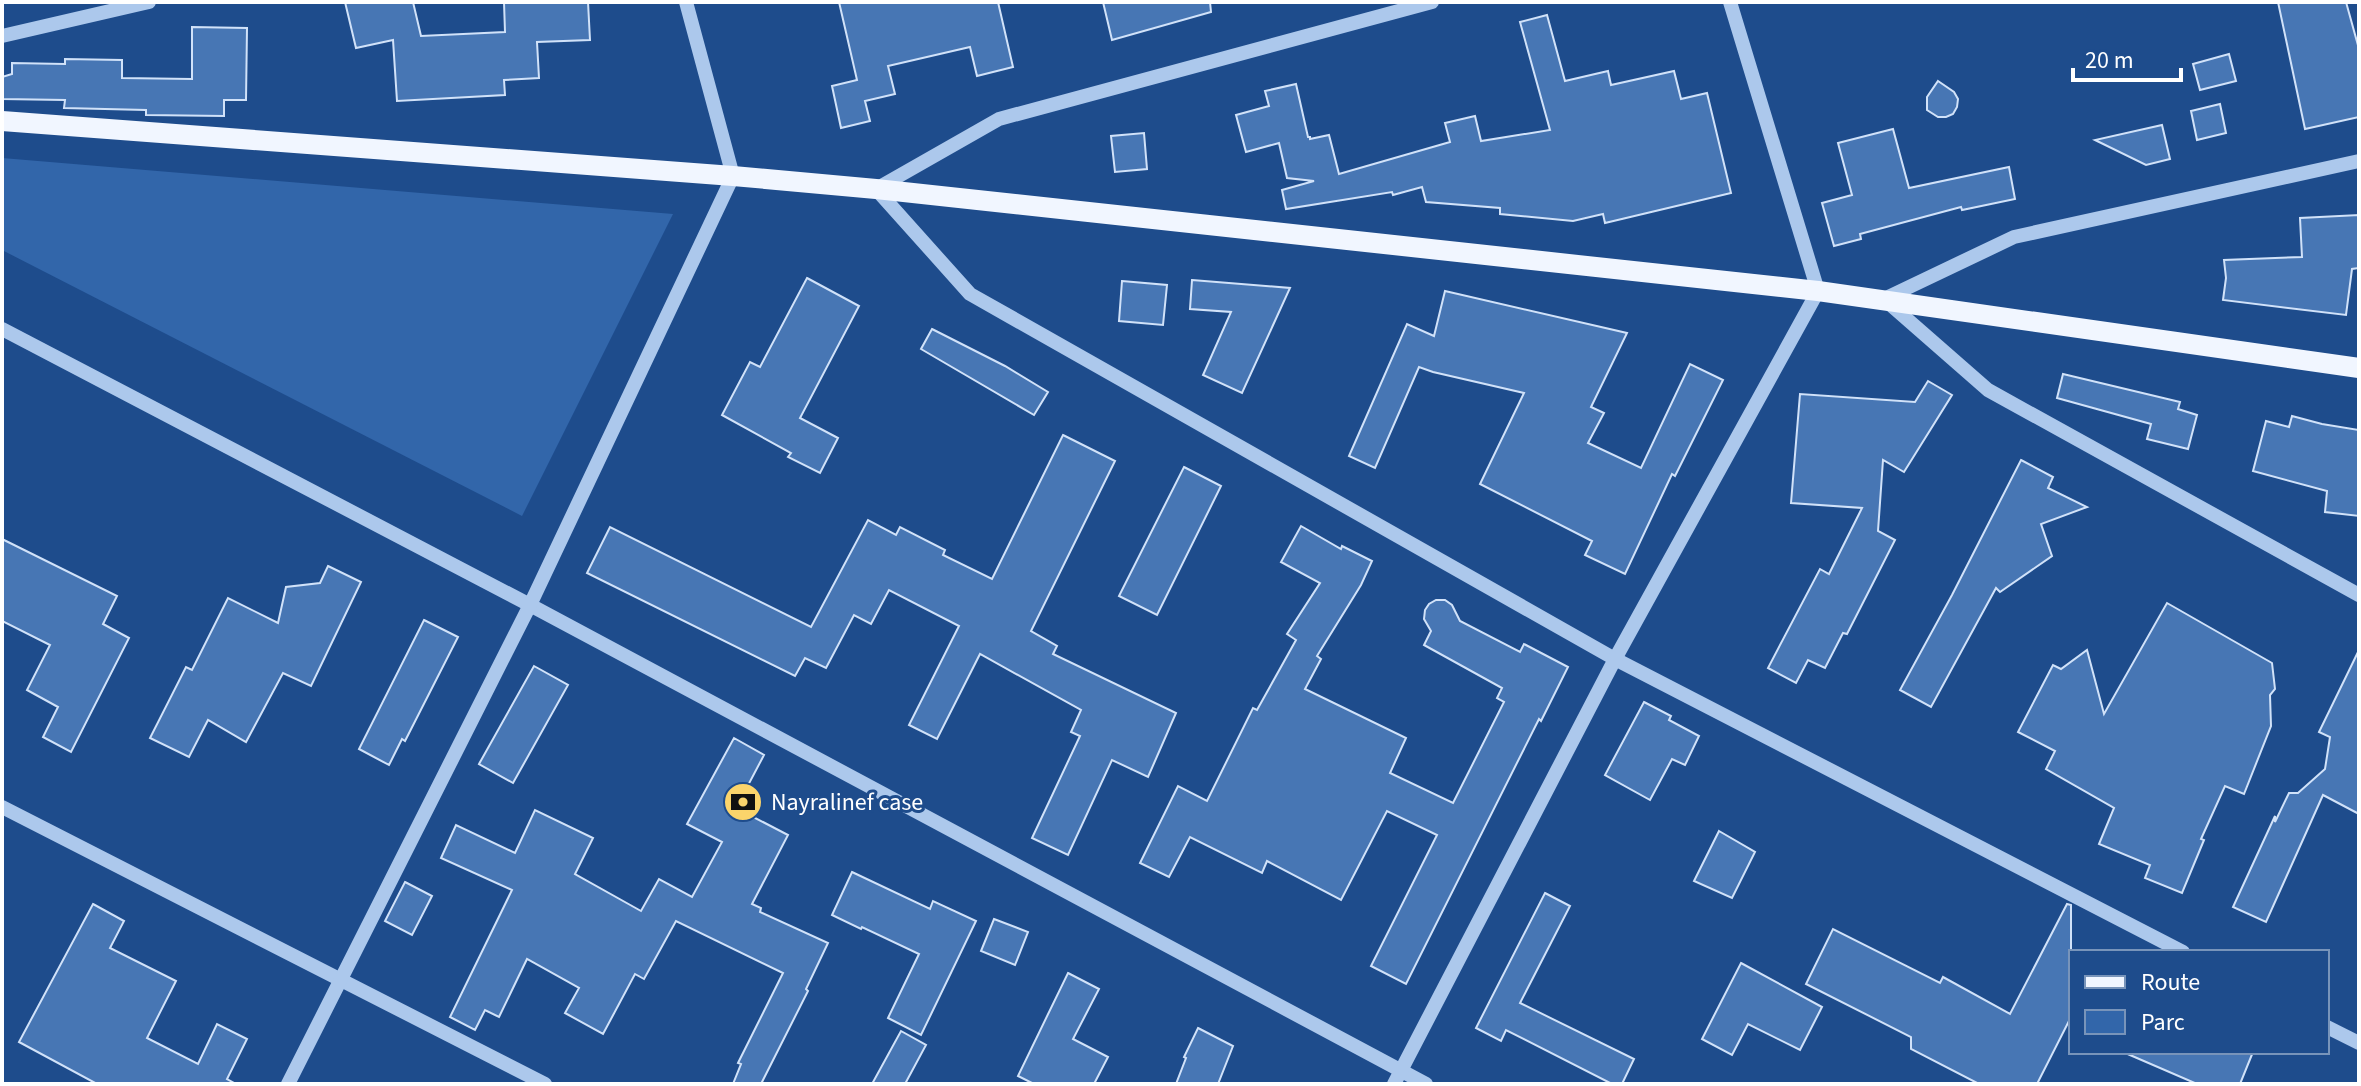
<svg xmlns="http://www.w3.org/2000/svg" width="2361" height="1086" viewBox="0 0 2361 1086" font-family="'Source Sans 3',sans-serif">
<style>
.green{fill:#3266aa}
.building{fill:#4776b4;stroke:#d1e2f9;stroke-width:2}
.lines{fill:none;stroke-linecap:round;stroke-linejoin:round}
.minor{stroke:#acc8ec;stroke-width:14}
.major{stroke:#f1f6ff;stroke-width:20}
.labels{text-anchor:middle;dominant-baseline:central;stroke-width:6;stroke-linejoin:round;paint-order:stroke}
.poi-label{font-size:24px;fill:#fff;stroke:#1e4c8c;text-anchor:start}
</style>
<rect width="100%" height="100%" fill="#1e4c8c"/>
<path class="green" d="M2,158L673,214L522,516L2,250Z"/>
<g class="building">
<path d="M345,2H413L421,36L505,32L504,2H588L590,40L537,42L539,78L504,80L505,95L397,101L393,40L356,48Z"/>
<path d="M839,2H998L1013,67L977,76L970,47L888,66L895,94L865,101L870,121L841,128L832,86L857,80Z"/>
<path d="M1103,2H1210L1211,12L1112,40Z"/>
<path d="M2278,2H2346L2359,49V117L2305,129Z"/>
<path d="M1547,15L1565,81L1608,71L1611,85L1674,71L1681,99L1707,93L1731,193L1605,223L1603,214L1573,221L1500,214V208L1426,202L1422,187L1393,195L1392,192L1286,209L1282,190L1314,181L1287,178L1279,143L1246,152L1236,115L1269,106L1265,91L1296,84L1308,137H1310V139L1329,135L1339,174L1450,142L1445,123L1475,116L1481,141L1550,130L1520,22Z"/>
<path d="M192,27L247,28L246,100H224V116L146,115V110L64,108L65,100L2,99V77L12,74V63L65,64V59L122,60V78L192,79Z"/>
<path d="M2229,54L2236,81L2200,90L2193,64Z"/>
<path d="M1938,81L1954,92L1958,99L1957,107L1953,114L1946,117H1938L1927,110V97Z"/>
<path d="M2220,104L2226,133L2197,140L2191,111Z"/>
<path d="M2162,125L2170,159L2146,165L2095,140Z"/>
<path d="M1893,129L1909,188L2009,167L2015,199L1962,210L1961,207L1860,234L1861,239L1834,246L1822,203L1852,195L1838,143Z"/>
<path d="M1144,133L1147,169L1115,172L1111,136Z"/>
<path d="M2359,215V268L2352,269L2346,315L2223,300L2226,278L2224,260L2302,257L2300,218Z"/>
<path d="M807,278L859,306L800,418L838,438L820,473L788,457L791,453L722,415L750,362L760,367Z"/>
<path d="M1192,280L1290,288L1242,393L1203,375L1231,312L1190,309Z"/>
<path d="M1122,281L1167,285L1163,325L1119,321Z"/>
<path d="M1445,291L1627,333L1591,407L1604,413L1588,443L1641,468L1690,364L1723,380L1675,476L1672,474L1625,574L1585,555L1592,541L1480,484L1524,393L1433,372L1419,367L1375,468L1349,456L1407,324L1434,336Z"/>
<path d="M932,329L1005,366L1048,392L1034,415L921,349Z"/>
<path d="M2063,374L2180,402L2178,409L2197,415L2188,449L2147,439L2151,424L2057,398Z"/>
<path d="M1928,381L1952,395L1904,472L1883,460L1878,531L1895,540L1847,634L1843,633L1825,668L1808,660L1796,683L1768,668L1820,569L1829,574L1862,508L1791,503L1800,394L1915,402Z"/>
<path d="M2292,416L2322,424L2359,430V516L2325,512L2327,491L2253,471L2266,421L2289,427Z"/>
<path d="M1063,435L1115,461L1031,631L1057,646L1053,654L1176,713L1148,777L1112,760L1068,855L1032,838L1080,736L1071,732L1081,710L980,654L937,739L909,725L959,626L889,590L871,624L854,615L826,668L805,658L795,676L587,573L610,527L811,627L868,520L896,535L900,527L945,550L943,555L992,579Z"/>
<path d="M2021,460L2053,477L2048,488L2087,507L2041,524L2052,556L2000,592L1996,588L1931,707L1900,690L1952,595Z"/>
<path d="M1184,467L1221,486L1157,615L1119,596Z"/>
<path d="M1301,526L1341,549L1342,546L1372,561L1361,585L1317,656L1321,659L1305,689L1406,738L1390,773L1453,803L1504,702L1497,698L1502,688L1424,645L1431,631L1424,619L1425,610L1429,604L1436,600H1445L1452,605L1460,621L1520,652L1524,644L1568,667L1541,721L1539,719L1406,984L1371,966L1437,835L1387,811L1341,900L1267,861L1262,873L1190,837L1169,877L1140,863L1178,786L1207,801L1253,708L1257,710L1296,640L1287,634L1320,583L1281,562Z"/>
<path d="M2,539L117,596L103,624L129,638L71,752L43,737L58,707L27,690L50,645L2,621Z"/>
<path d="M328,566L361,582L311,686L283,673L246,742L208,720L189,757L150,738L186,667L192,670L228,598L278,623L286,587L320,583Z"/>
<path d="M2167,603L2272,663L2275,689L2270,695L2271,726L2244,794L2225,786L2201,839L2204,840L2182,893L2145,878L2150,865L2099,844L2114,808L2046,769L2055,751L2018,732L2053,665L2061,669L2087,650L2104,714Z"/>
<path d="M424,620L458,637L405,741L402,739L389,765L359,749Z"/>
<path d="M2359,650V814L2323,795L2266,922L2233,907L2275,816V822L2289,793H2298L2325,769L2330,737L2319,732Z"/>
<path d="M534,666L568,685L513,783L479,764Z"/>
<path d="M1644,702L1671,716L1669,720L1699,736L1685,765L1672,759L1650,800L1605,775Z"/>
<path d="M734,738L764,755L736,808L788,835L752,904L761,908L760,912L828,943L806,989L808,991L761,1084H733L741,1064L738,1063L783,973L676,921L644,979L635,974L603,1034L565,1013L579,988L527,959L499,1017L485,1010L475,1030L450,1017L512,890L441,858L456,825L515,853L535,810L593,838L575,874L641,911L659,879L692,897L722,842L687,824Z"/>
<path d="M1719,831L1755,852L1732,898L1694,881Z"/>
<path d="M852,872L930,909L933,901L976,921L921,1035L888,1018L919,954L862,927L861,929L832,915Z"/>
<path d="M405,882L432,896L412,935L385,921Z"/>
<path d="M1545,893L1570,906L1520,1003L1634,1059L1622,1084H1612L1506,1030L1501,1041L1476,1028Z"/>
<path d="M93,904L124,921L110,948L176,981L147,1038L198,1064L217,1024L247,1039L227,1079L236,1084H97L19,1042Z"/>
<path d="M2067,904L2071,905V1017L2037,1084H1979L1911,1049V1037L1806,984L1833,929L1940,983L1943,977L2010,1014Z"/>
<path d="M994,919L1028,932L1015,965L981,951Z"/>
<path d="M1741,963L1822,1007L1800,1050L1748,1024L1732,1055L1702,1039Z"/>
<path d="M1068,973L1099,989L1073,1039L1108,1057L1094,1084H1034L1018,1076Z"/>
<path d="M1198,1028L1233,1046L1218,1084H1176L1186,1058L1184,1057Z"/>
<path d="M901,1031L926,1045L905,1084H872Z"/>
<path d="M2123,1052H2253L2240,1084H2197Z"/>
</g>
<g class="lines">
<g class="minor">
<path d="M1432,2L999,119L876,189L970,294L1615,659L2183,952"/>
<path d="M2,36L149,2"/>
<path d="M2359,161L2014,237L1884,299L1988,390L2359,595"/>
<path d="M2,329L530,605L1426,1084"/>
<path d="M2,807L545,1084"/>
<path d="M2327,1027L2359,1043"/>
<path d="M288,1084L530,605L733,176L686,2"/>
<path d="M1394,1084L1615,659L1818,291L1730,2"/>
</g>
<path class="major" d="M2,121L733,176L876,189L1818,291L2359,368"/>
</g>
<defs>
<g id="bank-disc" transform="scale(2)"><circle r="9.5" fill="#fbd46b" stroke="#1e4c8c"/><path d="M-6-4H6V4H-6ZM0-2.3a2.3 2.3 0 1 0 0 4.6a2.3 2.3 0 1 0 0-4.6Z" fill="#111"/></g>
</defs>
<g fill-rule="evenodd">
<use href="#bank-disc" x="743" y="802"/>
</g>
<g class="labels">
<g class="poi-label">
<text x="771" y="802">Nayralinef case</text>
</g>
</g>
<rect width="2361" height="1086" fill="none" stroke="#ffffff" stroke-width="8"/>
<rect x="2069" y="950" width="260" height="104" fill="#1e4c8c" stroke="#7894ba" stroke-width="2"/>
<rect x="2085" y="976" width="40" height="12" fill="#f1f6ff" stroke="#7894ba" stroke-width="2"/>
<text x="2141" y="990" font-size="24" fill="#ffffff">Route</text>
<rect x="2085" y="1010" width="40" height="24" fill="#3266aa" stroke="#7894ba" stroke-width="2"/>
<text x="2141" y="1030" font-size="24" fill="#ffffff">Parc</text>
<path d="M2073 68v12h108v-12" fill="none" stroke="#ffffff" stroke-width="4"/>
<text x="2085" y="68" font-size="24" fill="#ffffff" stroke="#1e4c8c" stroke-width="6" paint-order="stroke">20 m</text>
</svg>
